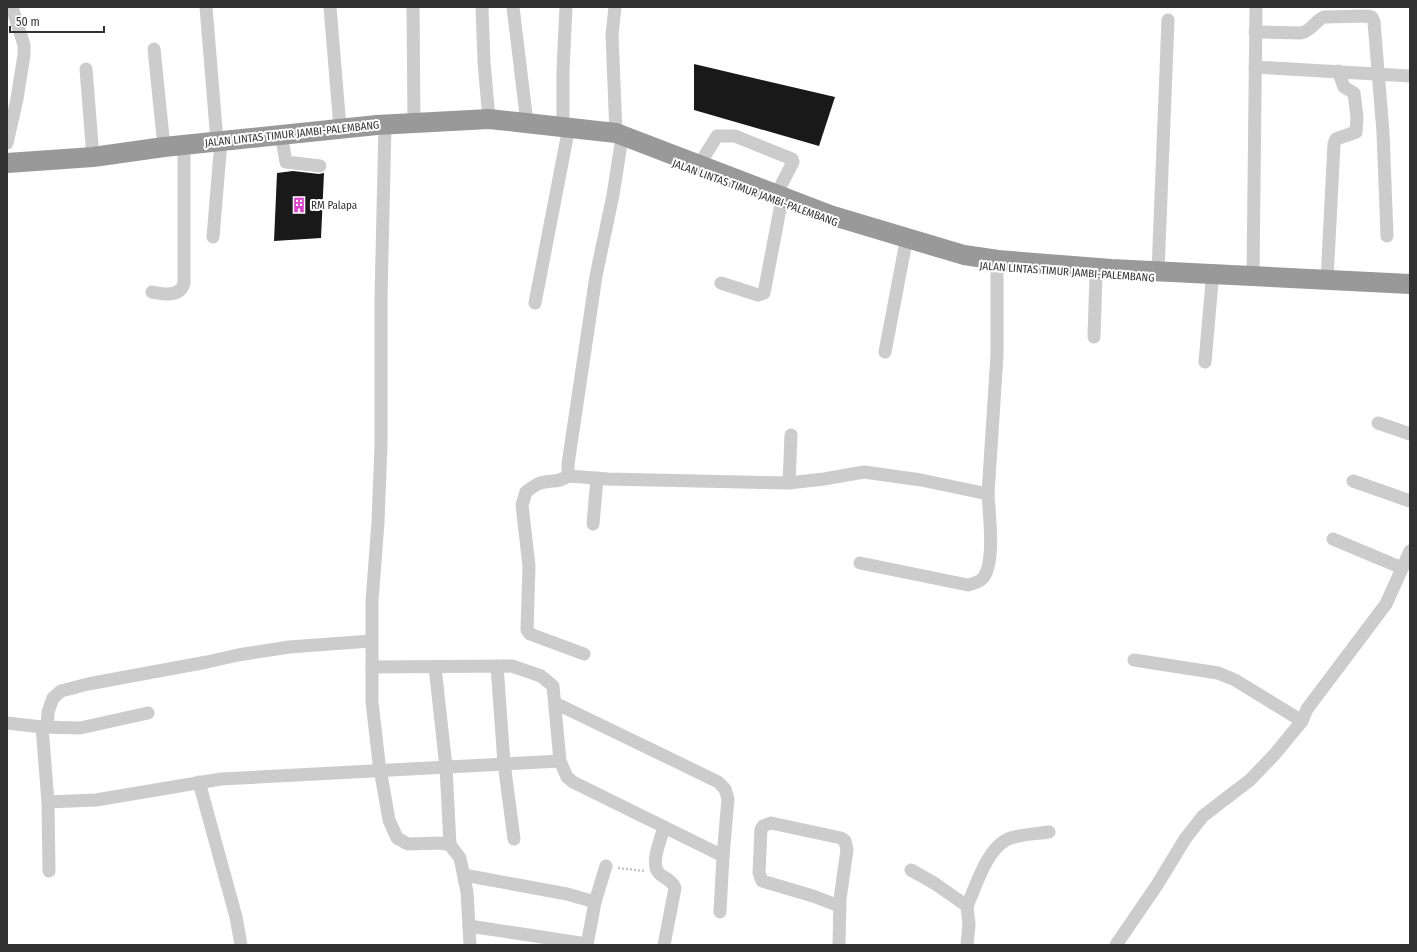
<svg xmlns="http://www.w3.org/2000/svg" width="1417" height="952" viewBox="0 0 1417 952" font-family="'Fira Sans Condensed',sans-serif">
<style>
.building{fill:#191919}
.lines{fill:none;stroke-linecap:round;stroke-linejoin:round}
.path{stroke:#c2c2c2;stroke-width:2.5;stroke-dasharray:2 2;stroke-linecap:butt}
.minor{stroke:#ccc;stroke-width:13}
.highway{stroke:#999;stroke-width:20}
.labels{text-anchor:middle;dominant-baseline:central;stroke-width:4;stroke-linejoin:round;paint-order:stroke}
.street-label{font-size:11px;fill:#323232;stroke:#fff}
.poi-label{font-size:11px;fill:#323232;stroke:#fff;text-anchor:start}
</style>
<rect width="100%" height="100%" fill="#fff"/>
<g class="building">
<path d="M694,64L835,97L819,146L694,110Z"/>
<path d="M293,171L319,174L324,173L321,238L274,241L277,173Z"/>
</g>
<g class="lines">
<path class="path" d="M618,868L645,871"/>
<g class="minor">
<path d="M206,7L217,141"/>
<path d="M330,7L340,128"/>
<path d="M413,7L414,123"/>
<path d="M482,7L484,62L489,119"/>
<path d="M513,7L527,123"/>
<path d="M615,7L612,35L616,133"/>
<path d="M1255,32L1301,33C1311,31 1315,21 1324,17L1368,16L1372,17L1374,22L1383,132L1387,236"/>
<path d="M154,49L164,147"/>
<path d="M1255,67L1410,76"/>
<path d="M86,69L93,157"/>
<path d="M385,125L381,298V445L378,522L372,601V702L379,763L389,820L397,838L408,844L440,843L450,845L460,858L467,892L470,945"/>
<path d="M563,127V70L566,7"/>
<path d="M281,134L286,162L320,166"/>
<path d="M7,143L17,99L24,55V45L12,7"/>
<path d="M621,144L613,195L596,276L568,464V476L608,479L789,483L824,479L864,472L921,480L988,494L997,355V268"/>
<path d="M699,165L717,136H735L792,159L793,162L776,195"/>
<path d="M213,237L221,141"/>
<path d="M1158,272L1168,20"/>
<path d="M1253,276L1256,7"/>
<path d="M1327,280L1334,144L1336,139L1356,132L1357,117L1354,93L1344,87L1338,71"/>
<path d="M721,283L758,295L764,293L781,204"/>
<path d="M152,292C163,294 180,298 184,283V145"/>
<path d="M535,303L569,127"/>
<path d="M1094,337L1096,275"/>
<path d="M885,352L905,247"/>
<path d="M1205,362L1212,282"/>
<path d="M1378,423L1410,434"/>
<path d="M568,476C559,483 551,480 540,483C535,485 530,489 526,492L522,505L529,566L527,630L530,634L584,654"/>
<path d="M1353,481L1410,501"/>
<path d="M789,483L791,435"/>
<path d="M593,524L597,478"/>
<path d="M1333,539L1402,568"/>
<path d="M860,563L968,585C972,584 979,582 982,579C996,565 989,514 988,494"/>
<path d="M1134,660L1218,673L1235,680L1302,721"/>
<path d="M497,666L504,763L514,839"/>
<path d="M372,667L512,666L541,676L553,686L560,761L567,777L573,782L723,856"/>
<path d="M435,667L446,767L450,845"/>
<path d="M555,703L673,760L718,782L725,789L728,799L723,856L720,912"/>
<path d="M7,723L42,727L80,728L148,713"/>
<path d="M42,727L48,802L96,800L221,779L560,761"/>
<path d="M47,727L48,712L53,698L61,691L88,684L207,662L238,655L289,647L371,641"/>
<path d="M199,782L236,917L241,945"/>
<path d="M48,802L49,871"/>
<path d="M664,827C661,840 648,866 661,875C667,879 673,882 675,888L664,945"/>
<path d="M911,870L934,883L967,906L969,925L967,945"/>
<path d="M464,875L567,894L595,902"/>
<path d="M967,906C976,886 986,851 1006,840C1018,834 1036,834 1049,832"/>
<path d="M469,926L587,944"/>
<path d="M587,945L595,902L606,866"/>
<path d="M839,945L840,899L847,850L845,841L841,838L771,823L763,826L761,829L759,873L762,881L813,896L839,906"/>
<path d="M1116,945L1157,885L1185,839L1203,816L1250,780L1274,755L1302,721L1307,709L1386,604L1410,551"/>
</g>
<path class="highway" d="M7,163L93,157L164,147L377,125L489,119L517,122L616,133L830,215L964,255L998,260L1111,269L1410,284"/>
</g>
<defs>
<g id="building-bare" transform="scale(1.2)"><path d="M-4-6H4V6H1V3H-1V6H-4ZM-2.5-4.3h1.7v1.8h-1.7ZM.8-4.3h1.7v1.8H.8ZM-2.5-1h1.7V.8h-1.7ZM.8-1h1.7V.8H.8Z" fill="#df3ecd" stroke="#fff" stroke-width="2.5" paint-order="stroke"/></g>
</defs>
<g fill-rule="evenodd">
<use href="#building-bare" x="299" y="205"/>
</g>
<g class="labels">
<g class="street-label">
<text transform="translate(292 134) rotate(-6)">JALAN LINTAS TIMUR JAMBI-PALEMBANG</text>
<text transform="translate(755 193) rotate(20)">JALAN LINTAS TIMUR JAMBI-PALEMBANG</text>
<text transform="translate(1067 272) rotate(4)">JALAN LINTAS TIMUR JAMBI-PALEMBANG</text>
</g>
<g class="poi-label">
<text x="311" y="205">RM Palapa</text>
</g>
</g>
<rect width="1417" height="952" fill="none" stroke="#323232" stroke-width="16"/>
<path d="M10 26v6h94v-6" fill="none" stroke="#323232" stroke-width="2"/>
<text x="16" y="26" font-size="12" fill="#323232" stroke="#ffffff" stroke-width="3" paint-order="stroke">50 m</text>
</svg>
